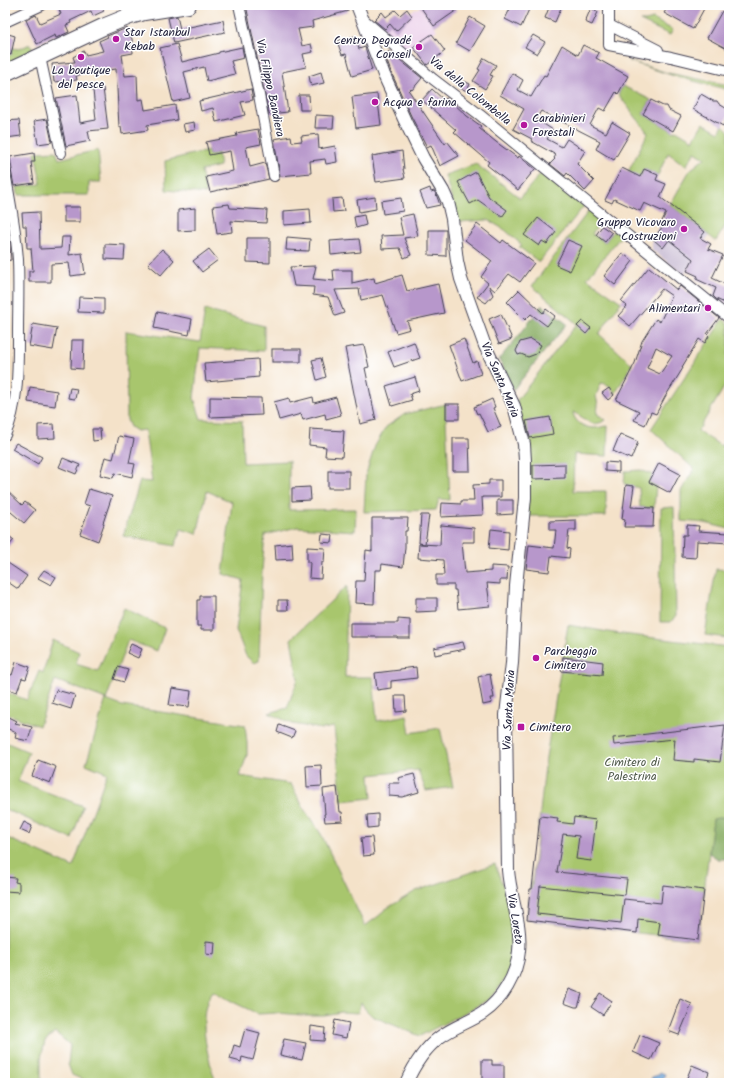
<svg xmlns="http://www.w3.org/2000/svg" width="734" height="1088" viewBox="0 0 734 1088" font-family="Kalam,sans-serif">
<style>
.built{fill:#ecd1ea}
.industrial{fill:#cbbfd5}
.green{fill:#a8c66d;stroke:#657454}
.forest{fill:#86ab60;stroke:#54664e}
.water{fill:#659fd4;stroke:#446088}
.building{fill:#b797cb;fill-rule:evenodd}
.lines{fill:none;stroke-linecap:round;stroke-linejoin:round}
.minor-casing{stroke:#423f50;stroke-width:12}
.tertiary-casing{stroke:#423f50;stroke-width:14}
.primary-casing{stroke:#423f50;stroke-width:18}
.minor{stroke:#fff;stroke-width:10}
.tertiary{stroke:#fff;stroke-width:12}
.primary{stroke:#fff;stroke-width:16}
.poi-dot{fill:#b5179e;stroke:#fff;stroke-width:1.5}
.labels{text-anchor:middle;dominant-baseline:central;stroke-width:3;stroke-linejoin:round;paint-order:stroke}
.poi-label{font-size:12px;fill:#22223b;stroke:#fff;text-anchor:start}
.street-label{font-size:12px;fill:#22223b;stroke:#fff}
.park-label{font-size:12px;fill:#515b4c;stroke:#fff}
</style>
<rect width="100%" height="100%" fill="#fff"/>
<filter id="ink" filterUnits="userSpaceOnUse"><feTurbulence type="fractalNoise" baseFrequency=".025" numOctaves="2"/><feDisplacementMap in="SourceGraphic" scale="8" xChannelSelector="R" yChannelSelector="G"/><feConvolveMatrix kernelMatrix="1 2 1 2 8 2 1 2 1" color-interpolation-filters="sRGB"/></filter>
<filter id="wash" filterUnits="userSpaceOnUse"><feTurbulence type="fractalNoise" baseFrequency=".012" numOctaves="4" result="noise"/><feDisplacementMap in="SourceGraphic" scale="16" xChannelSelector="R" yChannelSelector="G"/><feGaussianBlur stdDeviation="0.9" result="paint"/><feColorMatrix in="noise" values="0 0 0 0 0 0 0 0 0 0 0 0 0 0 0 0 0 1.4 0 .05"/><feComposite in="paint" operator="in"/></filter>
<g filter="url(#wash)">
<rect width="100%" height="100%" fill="#f4e2c9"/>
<path class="built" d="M420,7L437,30L407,51L384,30L390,24L396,31L412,16L409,12Z"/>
<path class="industrial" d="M670,205L709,236L698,249L684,275L652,250V241Z"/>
<g class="green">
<path d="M653,19L673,30L670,35L640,21H646Z"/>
<path d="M30,44L34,52L5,65V53L11,55L13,48L19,49Z"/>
<path d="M629,61L668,73L729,85V90L674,76Z"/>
<path d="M623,86L651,100L643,114L673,131L675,132L676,130L693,140L703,123L719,132L723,125L729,131V220L716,241L670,205L690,170L705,158L695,152L686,166L668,153L658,175L644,169L638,183L625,178L648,133L618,94Z"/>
<path d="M98,150L101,182H89V195H18L17,187L41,184L35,152L56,151L59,159Z"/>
<path d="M208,150L209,155L218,153L220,166L201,171L206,194L166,190L165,161Z"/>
<path d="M476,164L520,198L542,172L584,206L539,262L519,247L522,245L505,230L488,220L458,222L445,175Z"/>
<path d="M590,209L602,220L592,234L605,242L615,229L622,235L587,278L621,302L599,334L632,364L615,394C613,387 608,384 601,383L596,396L598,405L597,414L606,420C589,430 586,417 573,412C574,422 584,428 594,428C599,428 604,426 608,426L607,456L574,454L573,491H606V516H527L517,400L577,324L532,286Z"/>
<path d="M205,310L264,326V351L200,348L194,398L201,419L242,421L243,463L289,461V510L356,509L355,531L297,527L265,535L262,571L259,661L254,663L246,656L236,630L243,580L223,574L232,502L207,491L197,534L181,529L175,546L123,536L140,481L152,482L145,430L136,431L130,427L127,420L126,331L200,342Z"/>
<path d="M723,319L729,324V351L727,354L729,355V379L698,431L721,446L729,436V529L705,523L681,521V491L694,469L651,429Z"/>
<path d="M446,404V419L450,500L439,499L436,510L364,512L366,474L375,446L386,427L405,414Z"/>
<path d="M641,470L653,475L649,482L656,486L654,508L640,507L639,488L624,484L625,471Z"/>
<path d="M674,507L676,615L671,622H660L661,508Z"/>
<path d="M716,569L729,570V636L727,638L705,635Z"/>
<path d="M347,586L345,677H373L377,721L407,715L410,733L440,728L453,787L426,791L418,770L370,775L372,798L342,801L334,727L322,729L293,724L269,713L287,708L298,679L291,639Z"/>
<path d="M124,608L165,628L157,651L128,640L106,700L122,706L245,725L247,743V755L240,776L291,784L304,809L321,834L365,926L380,915L384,910L416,891L495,864L508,899L514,933L516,949L507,976L502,984L489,999L470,1010L420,1036L372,1016L365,1009L361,1002L358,1013L341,1012L324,1015H301L278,1013L258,1014L235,1003L213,991C195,1014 208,1057 216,1083H91L72,1075L68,1064L70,1045L55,1032L45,1041L41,1058V1083H5V837L73,867L107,773L86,764L106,699L55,680L39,726L5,713V692L27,700L39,671L43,673L53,640L79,652L76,664L98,671Z"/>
<path d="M568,625L614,633L729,647V816L713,820L698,940L527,920L530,889L533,877L546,757Z"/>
<path d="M5,742L29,752L18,781L83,806L72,839L5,809Z"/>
</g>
<g class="forest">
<path d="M542,305L567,324L513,390L499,359L521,333Z"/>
<path d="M729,816V859H718L709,853L713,819Z"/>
</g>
<path class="water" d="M660,1072L665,1074L661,1083H650L652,1077L658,1075Z"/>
<g id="blocks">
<g class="building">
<path d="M57,5H105L102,6L104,11L93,16L91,11L70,21L71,23L66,25L69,32L56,38L55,35L37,44L26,20L36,15L40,23L61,14Z"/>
<path d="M246,5H346L348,11L312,21L313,27L298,29L302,46L311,44L313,52L303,54L306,67L282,72L288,112L269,114Z"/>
<path d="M419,5H448L457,10L434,26Z"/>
<path d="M512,5H531L521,27L505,19Z"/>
<path d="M550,5L561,8L555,22L545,18Z"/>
<path d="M669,5H706L693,29L664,13Z"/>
<path d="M591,8L598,12L592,25L585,22Z"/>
<path d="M407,9L412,16L396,31L390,24L385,29L374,20L382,12L386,17L395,10L400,15Z"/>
<path d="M722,11L729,15V50L707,38Z"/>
<path d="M177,16L180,29L223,20L225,32L174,43L168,18Z"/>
<path d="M470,17L485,26L470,51L456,43Z"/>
<path d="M127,28L132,39L133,53L122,55L125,76L137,75L138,100L143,99L145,110L175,105L177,120L147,125L148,130L122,134L121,127H119L116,69L108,70L92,74L91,70L76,76L77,80L54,82L52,64L75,62L73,57L84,51L86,55L103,51L99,41L108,37L107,36Z"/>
<path d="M5,33L15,36L11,55L5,53Z"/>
<path d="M432,34L445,51L427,65L413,47Z"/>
<path d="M533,35L545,42L537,54L525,47Z"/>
<path d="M355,36L359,49L365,47L372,70L352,76L346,54L342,55L337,41Z"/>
<path d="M177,44L182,62L219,53V52L242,47L244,58L231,61L235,74L207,81L204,67L184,72L190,98L173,102L160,48Z"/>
<path d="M562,45L578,55L583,45L599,53L596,58L628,76L618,94L616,92L605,111L599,108L590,125L606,133L612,122L630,133L614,160L596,149L600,141L541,111L536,119L553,130L547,139L562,147L567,139L585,151L577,164L594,181L585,191L567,173L565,176L550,164L555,159L554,158L556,155L531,141L532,139L513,129L524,109L500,95L512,73L523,80L518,90L531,97L544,75L546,76Z"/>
<path d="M389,51L422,78L412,90L411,89L409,91L445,144L447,141L459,156L440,166L431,145L427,147L412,118L391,72L385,56Z"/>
<path d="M484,58L496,65L490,75L493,76L485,89L473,81L480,70L478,69Z"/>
<path d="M321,72L324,83L311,86L309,76Z"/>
<path d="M464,81L470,84L467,91L460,88Z"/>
<path d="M103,88L108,129L88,131L90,141L66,146L56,98L77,95L80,123L96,120L93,90Z"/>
<path d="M251,89L253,100L241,102L245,115L216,122L213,108L201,111L199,101Z"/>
<path d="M432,89L444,100L446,98L453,103L467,116L481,126L479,128L496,142L518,158L519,156L535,169L518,190L502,177L487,165L489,162L454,132L456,130L422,100Z"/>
<path d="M377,94L381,125L356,128L352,97Z"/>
<path d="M701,94L713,101H717L719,104L729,110V114L723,126L693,109Z"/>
<path d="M299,95H309L310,110H300Z"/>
<path d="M651,100L663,106H667L669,110L681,116L673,131L643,114Z"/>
<path d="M316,115L334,116L333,128H315Z"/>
<path d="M47,119L52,142L38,144L34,121Z"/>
<path d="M19,120L21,136L6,138L5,121Z"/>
<path d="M194,122L195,130L185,132L183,124Z"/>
<path d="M258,129L261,144L246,147L250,167L265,163L269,179L210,192L206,177L233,171L230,151L209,155L206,142L237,136L236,133Z"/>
<path d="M318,134L319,149L335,146L337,162L326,164L325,159L310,161L311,173L280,176L274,139L291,136L292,142L302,141L301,136Z"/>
<path d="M402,151L404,169H403L405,178L376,182L372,156Z"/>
<path d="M34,153L35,162H31L34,183L14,186L11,170H12L10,157Z"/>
<path d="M622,168L640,177L644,169L658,175L656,180L666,184L660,197L705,232L700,238L711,244L708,249L723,255L712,278L729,286V305L716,299L713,296L716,288L696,279L698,276L687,271L693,259L669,240L663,248L653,239L663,226L660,225L666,213L644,203L640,211L614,199L612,203L605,200Z"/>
<path d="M476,172L489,197L507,210L502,217L478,200L470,204L458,182Z"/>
<path d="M430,188L431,192L434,191L436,194L440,205L426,208L420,192Z"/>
<path d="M375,197L376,209L359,212L357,200Z"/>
<path d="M342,198L344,211L333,212L332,199Z"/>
<path d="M401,198L403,211L383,214L381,201Z"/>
<path d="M229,204L230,208L267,210L266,223L231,221L232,232L217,234L213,206Z"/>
<rect x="64" y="207" width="16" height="15"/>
<path d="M195,208V230L178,231V210Z"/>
<path d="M310,209L311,223L284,225V211Z"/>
<path d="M39,212L40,249L61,248L62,237H70L69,255L82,253L85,274L71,276L69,263L51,264V282H29V271H33L31,248H27L26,226H23L22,213Z"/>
<path d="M413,214L418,236L404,238L411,255L404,258L400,248L382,249L381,236L403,235L399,217Z"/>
<path d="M364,215L366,225L356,228L354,217Z"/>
<path d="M538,218L556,232L547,244L542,241L539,246L524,235Z"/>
<path d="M477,224L501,243L503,240L534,263L520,282L509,274L495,291L489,286L493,295L486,303L477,297L488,283L481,277L492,261L465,240Z"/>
<path d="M602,226L612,233L605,242L596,235Z"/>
<path d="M429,230H446V256L429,255Z"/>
<path d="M9,235L11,260L5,261V236Z"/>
<path d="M287,237L310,239L309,251L286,250Z"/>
<path d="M247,238H270V263L247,262Z"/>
<path d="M359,239L361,252L331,255L330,241Z"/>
<path d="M568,240L582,246L570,271L556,265Z"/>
<path d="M105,244L125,245L124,260L105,259Z"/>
<path d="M162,249L174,260L161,275L148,264Z"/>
<path d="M209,249L218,260L202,272L193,261Z"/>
<path d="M622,253L633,261L615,285L604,276Z"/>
<path d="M316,266L313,279L334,281L333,270H352V283L374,278L375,283L402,275L407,291L438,284L444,313L407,321L410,329L396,333L383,295L361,300L359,289L335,290L344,313L335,316L328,297L313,295L314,287L294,286L290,267Z"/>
<path d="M649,267L677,290L680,286L719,318L707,334L709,336L705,343L699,339L682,367L683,368L665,397L656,414L651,412L645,425L634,420L639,411L616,400L635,363L642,341L656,319L660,322L672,296L662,289L630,326L618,316L627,306L621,301ZM656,347L672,356L660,374L647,368Z"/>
<path d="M519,290L543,313L546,309L555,316L547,326L531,314L525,320L507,302Z"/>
<path d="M79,297L104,298V313L78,312Z"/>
<path d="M157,312L192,319L189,335L154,328Z"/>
<path d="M501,314L512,339L499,344L489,319Z"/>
<path d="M582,321L591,328L586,334L577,326Z"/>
<path d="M33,324L57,328L53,350L29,346Z"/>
<path d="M464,339L473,363L477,361L481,374L462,381L449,345Z"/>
<path d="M531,339L541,345L536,354L528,357L521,354L518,355L516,351L520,342Z"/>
<path d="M72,340H84L83,369L71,368Z"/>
<path d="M414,342L420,358L394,367L388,352Z"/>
<path d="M364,345L369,367L365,368L376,420L360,424L345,348Z"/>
<rect x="272" y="349" width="29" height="13"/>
<path d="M321,358L326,377L317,380L312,360Z"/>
<path d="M258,359L259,377L206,382L204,363Z"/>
<path d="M415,377L419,391L410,394L412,400L392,406L386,386Z"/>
<path d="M30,387L57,391L55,406L28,402Z"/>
<path d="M70,388L77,389L75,399L68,398Z"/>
<path d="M609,388L614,395L608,400L602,393Z"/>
<path d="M210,397L261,398L262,415L210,417Z"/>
<path d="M313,397L314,403L336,397L341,415L326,419L325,414L303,420L301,414L279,420L274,402L289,398L290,403Z"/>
<path d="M492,399L495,407L493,408L501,427L488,432L479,413L477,414L474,407Z"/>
<rect x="446" y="404" width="13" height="15"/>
<path d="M550,417L553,434L530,438L526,421Z"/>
<path d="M54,424L55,438L38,439V425Z"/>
<path d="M92,429H100L101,440L93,441Z"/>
<path d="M310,429L344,431L342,457L325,456L326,447L309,445Z"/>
<path d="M620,434L638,442L631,459L613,451Z"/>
<path d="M119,436L134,439L129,463L135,464L132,477L115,473L113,478L100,475L105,457L113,459Z"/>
<path d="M453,438H469L470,471H453Z"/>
<path d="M16,443L42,457L38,464L12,449Z"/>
<path d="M63,458L80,465L76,474L59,467Z"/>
<path d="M605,462L619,463V472L605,471Z"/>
<path d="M659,463L680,474L670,493L649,482Z"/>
<path d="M565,464V478L533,479V465Z"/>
<rect x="328" y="471" width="21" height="17"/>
<path d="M489,480H501V497H482L483,515L441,517L442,503L461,504V501H474L473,485L489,484Z"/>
<path d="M626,485L634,486L631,507L654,508L653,527H624L625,520L622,519Z"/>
<path d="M310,487L311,500L292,501V488Z"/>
<path d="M5,489L22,505L25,502L35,510L24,523L5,507Z"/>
<path d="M89,489L112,496L103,523L104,524L98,541L80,534L90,506L84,504Z"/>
<path d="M497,500H513V514L497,515Z"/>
<path d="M421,515H429L425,544L419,543Z"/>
<path d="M372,518H408L407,531H405V547L403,567L382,564L381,570H375L374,604L355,603L356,581H364L366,550L372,551Z"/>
<path d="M576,520V530H569L567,548L570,549L569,558L551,556L549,572L526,569L529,545L554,548L556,530H550V521Z"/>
<path d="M441,525L474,528V542H462L465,573L491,571V566L508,567L507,580H500V584L487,583L490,606L458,609L456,590H454V585H436V575H444L443,560L418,558L419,544L440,545Z"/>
<path d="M687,525L699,526L698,531L729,533V543L697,541L696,558L682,557L683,535H687Z"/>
<path d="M491,529L509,531L508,550L489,548Z"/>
<path d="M5,533L14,540L5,550Z"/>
<path d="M322,534L333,535L332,543L321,542Z"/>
<path d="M292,543L293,559L276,560L275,545Z"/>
<path d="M307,547L325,548L324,562H322L321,579L309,578L310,562H307Z"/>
<path d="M5,561L27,576L18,589L5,580Z"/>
<path d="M44,570L56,577L51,585L38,578Z"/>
<path d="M200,596H214V630H201V626H197V600H200Z"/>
<path d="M416,598H437V611L416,612Z"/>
<path d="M278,600H287L288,610H278Z"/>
<path d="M398,619L410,620V638H397V637H350V623H398Z"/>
<path d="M463,642L465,649L435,655L434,648Z"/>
<path d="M131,644L142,649L138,658L127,653Z"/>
<path d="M563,657L603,662L602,675L561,671Z"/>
<path d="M16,662L30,667L26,679L22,678L17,692L5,688V683L8,674L12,675Z"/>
<path d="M118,667L128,670L124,682L114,679Z"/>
<path d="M416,667L417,678L391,681V688L377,690L375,673L400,670V669Z"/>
<path d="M490,674L494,698H491L492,703L483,705L478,677Z"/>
<path d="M172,688L191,691L189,707L169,705Z"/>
<path d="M56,690L75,695L71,709L52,703Z"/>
<path d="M395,696H405L406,711L396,712Z"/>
<path d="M5,715L17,721L15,723L32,727L28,741L15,738L16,733L5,727Z"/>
<path d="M279,725L295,731L292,738L277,732Z"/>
<path d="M725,725L720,762L694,759V762L673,760L675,739L614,745L613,738Z"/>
<path d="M38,760L56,767L50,783L32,776Z"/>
<path d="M321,765L322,786L307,787L306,766Z"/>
<path d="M414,774L419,792L402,797L389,796V783H400L398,778Z"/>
<path d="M337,787L340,812H342L343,821L325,822L324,814H325L323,789Z"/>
<path d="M378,814V827L368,828L367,815Z"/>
<path d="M540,816L558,818L557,822L573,824L574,817L596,820L591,861L576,859L579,836L563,834L557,872L627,879L625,895L540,886L537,914L621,923L624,899L661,903L663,885L704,890L698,940L658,935L660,922L638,919L637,933L527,920L530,889H532Z"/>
<path d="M24,822L32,826L29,834L20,830Z"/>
<path d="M372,837L374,855L363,856L361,838Z"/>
<path d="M5,877L16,878L15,882L19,883V892L5,891Z"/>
<path d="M206,941L215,942L214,955L206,954Z"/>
<path d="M569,989L582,994L578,1007H575L564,1003Z"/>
<path d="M600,993L612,1001L603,1015L591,1007Z"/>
<path d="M680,999L692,1004L679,1035L668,1031Z"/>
<path d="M335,1020L349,1023L346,1038L332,1035Z"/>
<path d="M311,1026L325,1028L324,1041L310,1040Z"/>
<path d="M245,1029L260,1033L253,1060L242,1057L241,1062L230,1059L234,1045L240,1047Z"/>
<path d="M640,1035L659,1043L651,1060L633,1052Z"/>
<path d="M284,1039L306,1043L302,1060L280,1055Z"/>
<path d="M482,1060H492V1065H504V1082L482,1083Z"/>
<path d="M692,1065L709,1072L705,1083H685Z"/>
</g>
</g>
</g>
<g filter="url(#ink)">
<use href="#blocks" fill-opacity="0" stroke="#423f50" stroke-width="1"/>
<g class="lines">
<g class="minor-casing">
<g id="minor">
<path d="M239,5L259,95L274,176"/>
<path d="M609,5V45L671,57L729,71"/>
<path d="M363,19L433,79L480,115L729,318"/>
<path d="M5,22L42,5"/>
<path d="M609,25L658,50"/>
<path d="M40,57L61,153"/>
<path d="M5,172C10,201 16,230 18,260C19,284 18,309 18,333C18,366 19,404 5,435"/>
</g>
</g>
<g class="tertiary-casing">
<path id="tertiary" d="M357,5L384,75L405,121L423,158L443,191L448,202L452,219L457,261L461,279L485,346L514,406L524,444L525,461V498L516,586L512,663L506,715L508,870C510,897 522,924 519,951C517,975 502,1000 483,1013C470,1022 453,1027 440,1037C424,1049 414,1065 406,1083"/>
</g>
<g class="primary-casing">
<path id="primary" d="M5,73L103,27L130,16L144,12L188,5"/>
</g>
<use href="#minor" class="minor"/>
<use href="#tertiary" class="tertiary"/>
<use href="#primary" class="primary"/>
</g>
</g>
<g class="poi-dot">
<circle cx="116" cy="39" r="4"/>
<circle cx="419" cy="47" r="4"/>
<circle cx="81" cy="57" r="4"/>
<circle cx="375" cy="102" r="4"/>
<circle cx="524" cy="125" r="4"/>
<circle cx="684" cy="229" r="4"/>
<circle cx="708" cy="308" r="4"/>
<circle cx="536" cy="658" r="4"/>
<rect x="517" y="723" width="8" height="8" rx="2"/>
</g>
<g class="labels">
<g class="poi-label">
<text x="124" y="32">Star Istanbul<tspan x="124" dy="14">Kebab</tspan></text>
<text x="411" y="40" text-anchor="end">Centro Degradé<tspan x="411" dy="14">Conseil</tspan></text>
<text x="81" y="70" text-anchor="middle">La boutique<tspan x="81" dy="14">del pesce</tspan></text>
<text x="383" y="102">Acqua e farina</text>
<text x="532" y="118">Carabinieri<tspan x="532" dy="14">Forestali</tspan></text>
<text x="676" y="222" text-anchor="end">Gruppo Vicovaro<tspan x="676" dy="14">Costruzioni</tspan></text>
<text x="700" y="308" text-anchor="end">Alimentari</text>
<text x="544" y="651">Parcheggio<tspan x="544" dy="14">Cimitero</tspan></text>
<text x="529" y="727">Cimitero</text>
</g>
<g class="street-label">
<text transform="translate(270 88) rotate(78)">Via Filippo Bandiera</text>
<text transform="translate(470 91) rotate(39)">Via della Colombella</text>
<text transform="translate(500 380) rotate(67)">Via Santa Maria</text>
<text transform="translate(509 710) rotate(-87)">Via Santa Maria</text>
<text transform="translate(515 919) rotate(81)">Via Loreto</text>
</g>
<g class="park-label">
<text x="632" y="762">Cimitero di<tspan x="632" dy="14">Palestrina</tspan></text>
</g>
</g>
<rect width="734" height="1088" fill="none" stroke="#fff" stroke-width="20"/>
</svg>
